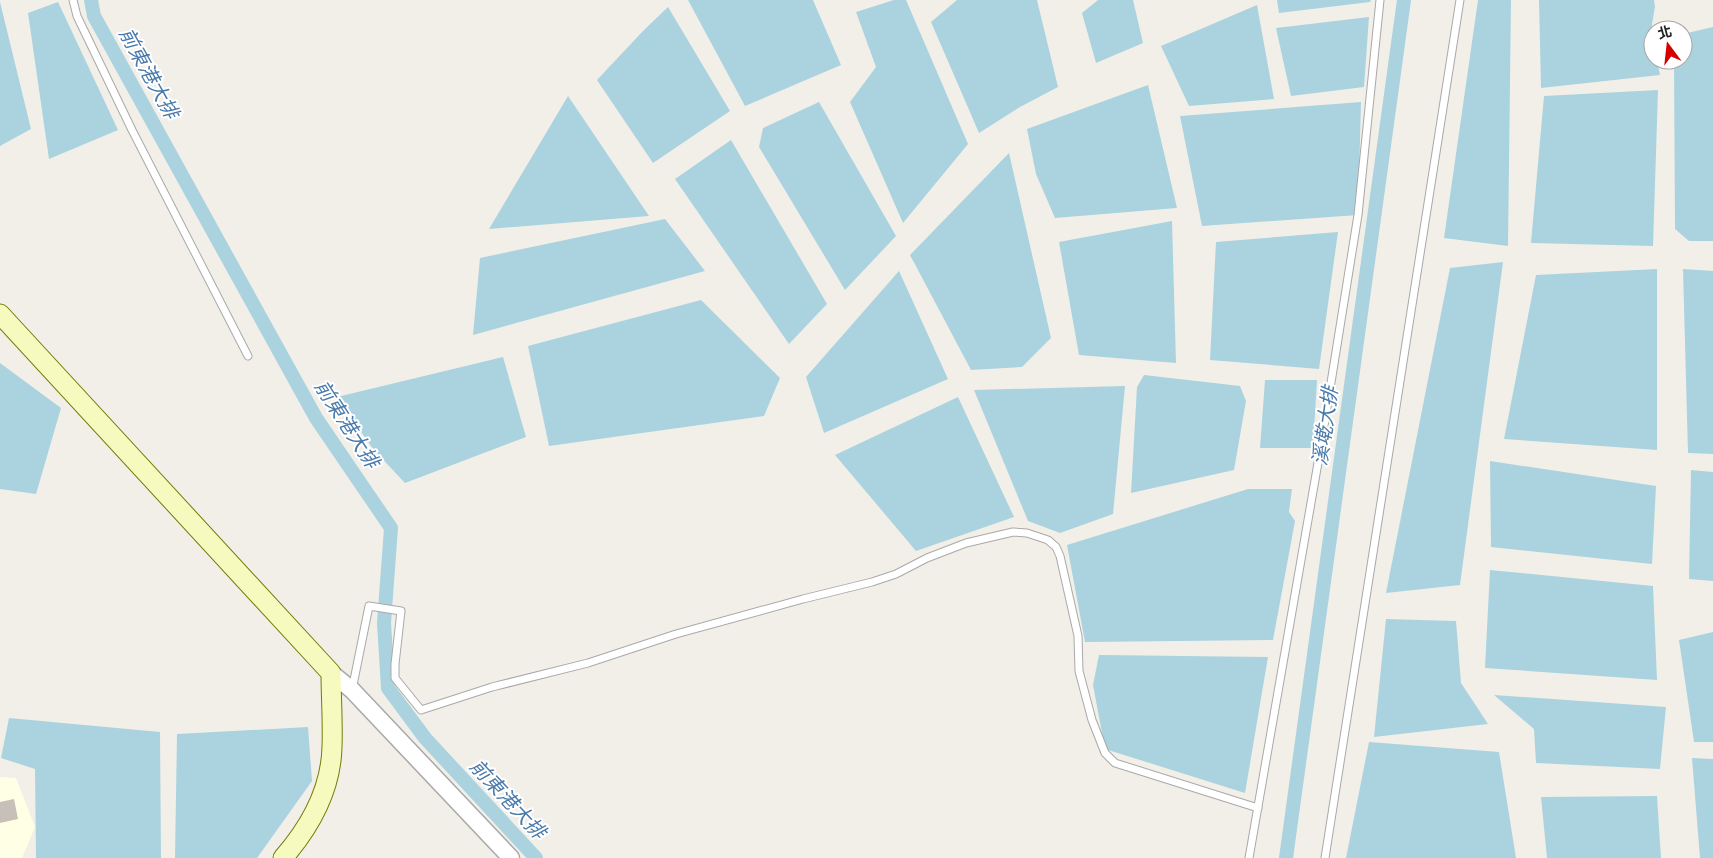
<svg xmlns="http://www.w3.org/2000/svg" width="1713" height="858" viewBox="0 0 1713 858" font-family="'PT Sans Narrow','Noto Sans TC',sans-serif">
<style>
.education{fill:#ffffe5}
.water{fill:#aad3df}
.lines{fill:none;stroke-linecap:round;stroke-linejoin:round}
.canal{stroke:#aad3df;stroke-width:14}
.building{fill:#c7bfb8}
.service-casing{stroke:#a9a9a9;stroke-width:9}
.tertiary-casing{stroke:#a9a9a9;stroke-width:19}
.secondary-casing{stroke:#707d05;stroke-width:21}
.service{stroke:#fff;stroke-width:7}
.tertiary{stroke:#fff;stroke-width:16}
.secondary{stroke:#f7fabf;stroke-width:19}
.labels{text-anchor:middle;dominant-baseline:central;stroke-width:4;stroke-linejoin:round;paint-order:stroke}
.water-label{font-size:20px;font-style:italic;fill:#4a7aab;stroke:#fff}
</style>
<rect width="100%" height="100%" fill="#f2efe9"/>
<path class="education" d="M0,777L16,778L35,827L22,858H0Z"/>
<g class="water">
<path d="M688,0H813L841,65L745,106Z"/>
<path d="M894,0H906L968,144L903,223L850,102L876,67L856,12Z"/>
<path d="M957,0H1037L1058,87L1020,107L979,133L931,22Z"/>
<path d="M1098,0H1133L1143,43L1096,63L1082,13Z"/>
<path d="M1277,0H1371L1370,2L1279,13Z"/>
<path d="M1478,0H1511L1508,246L1444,238Z"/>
<path d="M1539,0H1654L1655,7L1652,24L1653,60H1657L1660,75L1541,88Z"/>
<path d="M0,2L31,129L0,146Z"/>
<path d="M58,2L118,130L49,159L28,13Z"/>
<path d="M1257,5L1274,99L1189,106L1161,46Z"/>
<path d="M668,7L730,111L653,163L597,80L643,31Z"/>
<path d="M1369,17L1364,87L1291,96L1276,28Z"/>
<path d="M1713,27V241H1689L1675,229L1674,60H1683V34Z"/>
<path d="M1148,85L1177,208L1055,218L1036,174L1027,129Z"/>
<path d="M1658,90L1653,246L1531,243L1544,96Z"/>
<path d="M568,96L649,216L489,229Z"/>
<path d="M819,102L896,236L845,290L759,147L763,128Z"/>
<path d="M1361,102L1358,215L1202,226L1180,116Z"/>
<path d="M731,140L827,304L789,344L675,179Z"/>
<path d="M1009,153L1051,338L1022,367L971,370L910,255Z"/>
<path d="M665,219L705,271L473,335L480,258Z"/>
<path d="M1172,221L1176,363L1079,355L1059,242Z"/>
<path d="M1338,232L1319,369L1210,360L1216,242Z"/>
<path d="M1503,262L1460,585L1386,593L1450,268Z"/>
<path d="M1657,269V450L1504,439L1536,275Z"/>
<path d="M1683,269L1713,271V454L1688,453Z"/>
<path d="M899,271L948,379L824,433L806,377Z"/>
<path d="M701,300L780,378L764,416L549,446L528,346Z"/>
<path d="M503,357L526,437L405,483L373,449L337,397Z"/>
<path d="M0,363L61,408L36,494L0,489Z"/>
<path d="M1144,375L1240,386L1246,401L1234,470L1131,493L1137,387Z"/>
<path d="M1265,380H1317L1313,448H1260Z"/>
<path d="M1125,386L1113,514L1060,533L1028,521L974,390Z"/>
<path d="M958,397L1014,517L916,551L835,455Z"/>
<path d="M1490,461L1656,486L1652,564L1491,547Z"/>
<path d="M1691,470L1713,472V581L1689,579Z"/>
<path d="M1248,489H1292L1289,512L1295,521L1273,640L1085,642L1067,545Z"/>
<path d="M1490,570L1653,586L1657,680L1485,668Z"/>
<path d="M1386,619L1456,621L1461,683L1488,724L1374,737Z"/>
<path d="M1713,632V742H1694L1679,640Z"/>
<path d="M1099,655L1268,657L1245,793L1105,749L1093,685Z"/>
<path d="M1494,695L1666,707L1660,769L1536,763L1534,729Z"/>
<path d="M9,718L160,732L161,858H36L35,769L1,758Z"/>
<path d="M308,727L312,781L257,858H175L177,734Z"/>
<path d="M1369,742L1499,752L1516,858H1346Z"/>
<path d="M1692,758L1713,759V858H1700Z"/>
<path d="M1657,796L1661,858H1547L1541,797Z"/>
</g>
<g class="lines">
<g class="canal">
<path d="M91,0L94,16L316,418L391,528L384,623L388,688L425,738L536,858"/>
<path d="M1286,858L1404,0"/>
</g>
</g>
<path class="building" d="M14,799L18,819L0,823V802Z"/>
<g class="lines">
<g class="service-casing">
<g id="service">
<path d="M73,0L77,16L132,130L248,356"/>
<path d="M352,690L369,606L401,611L395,664V678L421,710L492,687L588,663L676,634L803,599L872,582L896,574L927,558L966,543L1013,532L1027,533L1048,540L1056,547L1060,556L1078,636L1079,671L1092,720L1105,753L1115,763L1258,808"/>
<path d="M1249,858L1319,457L1358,215L1380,0"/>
<path d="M1325,858L1460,0"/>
</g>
</g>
<g class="tertiary-casing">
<path id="tertiary" d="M331,673L352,690L511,858"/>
</g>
<g class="secondary-casing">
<path id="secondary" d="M0,314L331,673C331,698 333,722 332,747C331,789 310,827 283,858"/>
</g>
<use href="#service" class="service"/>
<use href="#tertiary" class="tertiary"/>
<use href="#secondary" class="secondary"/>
</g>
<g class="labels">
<g class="water-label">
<text transform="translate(149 73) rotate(61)">前東港大排</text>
<text transform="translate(347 424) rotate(57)">前東港大排</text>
<text transform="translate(1325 426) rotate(-82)">溪墘大排</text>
<text transform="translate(508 799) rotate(47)">前東港大排</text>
</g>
</g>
<g transform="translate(1668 45) rotate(345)"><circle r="24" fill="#ffffff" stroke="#a7a7a7"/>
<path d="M0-4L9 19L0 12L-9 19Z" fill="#d40000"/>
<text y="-8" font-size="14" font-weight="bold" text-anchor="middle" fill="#222222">北</text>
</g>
</svg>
